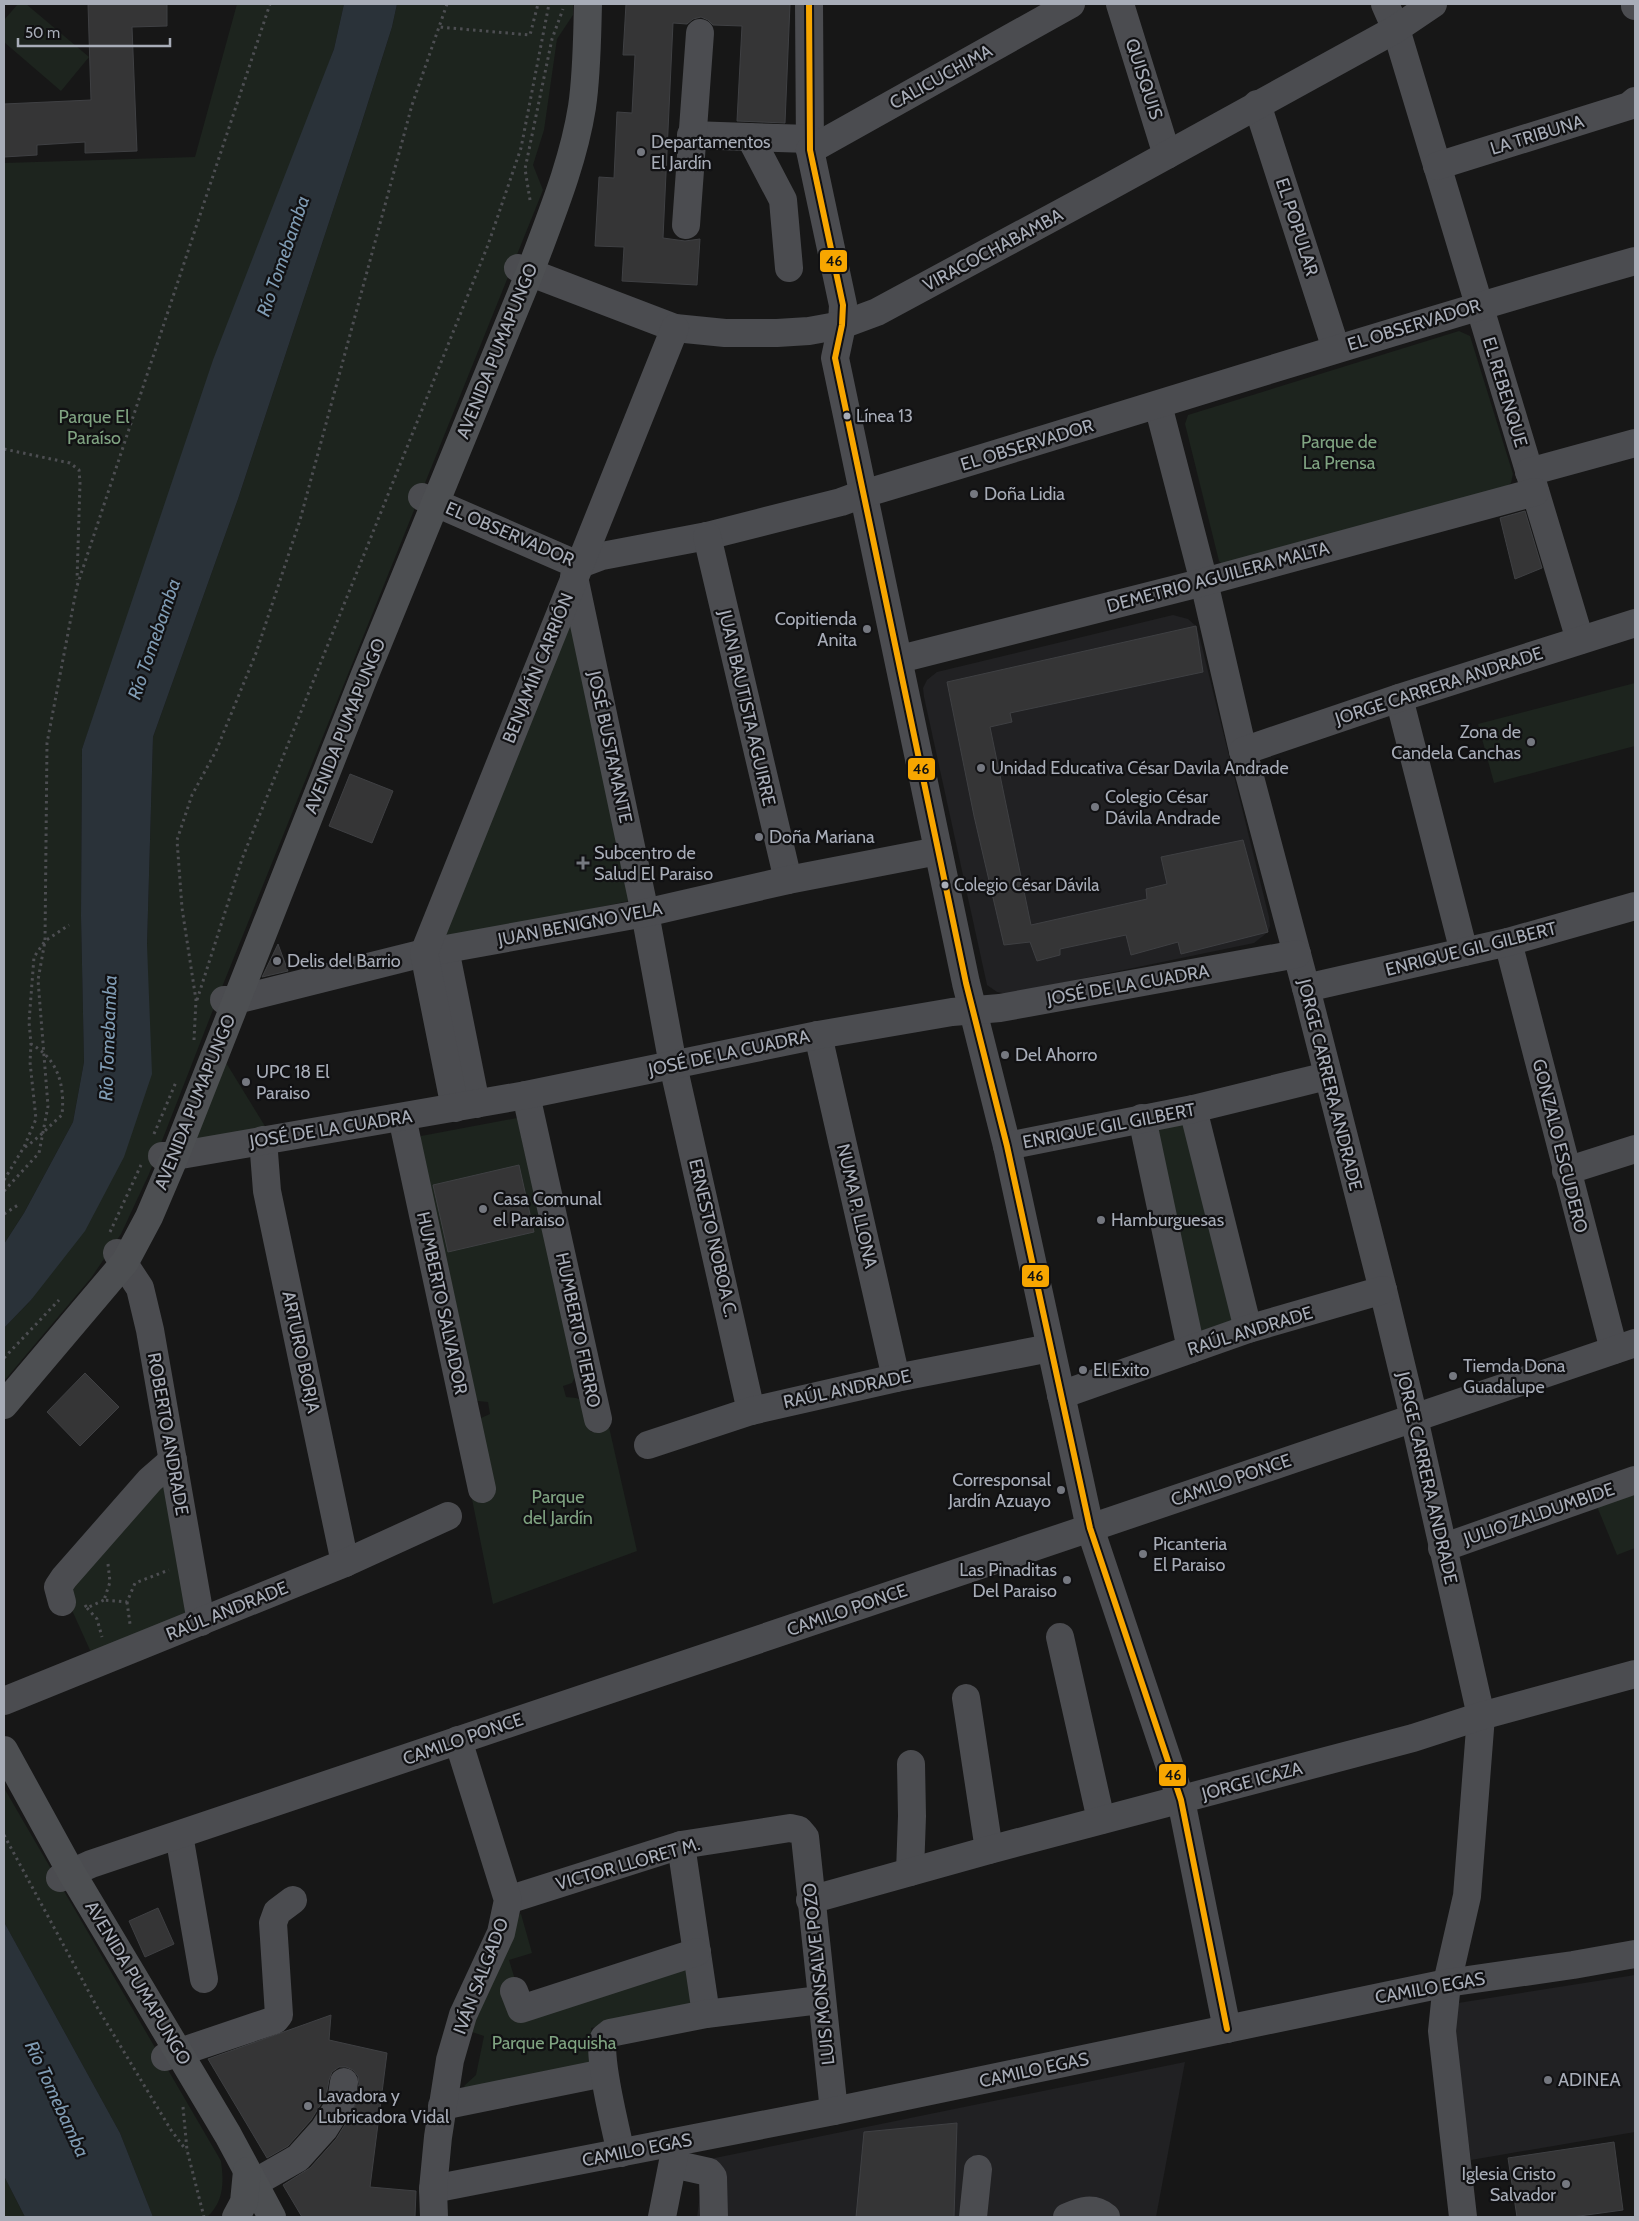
<svg xmlns="http://www.w3.org/2000/svg" width="1639" height="2221" viewBox="0 0 1639 2221" font-family="Cabin,sans-serif">
<style>
.built{fill:#212123}
.green{fill:#1d241e}
.water{fill:#2a3239}
.building{fill:#353536;stroke:#3f4043}
.lines{fill:none;stroke-linecap:round;stroke-linejoin:round}
.path{stroke:#4d4e52;stroke-width:3;stroke-dasharray:2.5 4;stroke-linecap:butt}
.minor{stroke:#4b4c50;stroke-width:28}
.major{stroke:#4d4f52;stroke-width:28}
.bus-1-casing{stroke:#111113;stroke-width:10}
.bus-1{stroke:#f7a600;stroke-width:6}
.poi-dot{fill:#757880;stroke:#111113;stroke-width:2}
.bus-dot{fill:#a8adb8;stroke:#111113;stroke-width:2}
.labels{text-anchor:middle;dominant-baseline:central;stroke-width:4.5;stroke-linejoin:round;paint-order:stroke}
.bus-label{font-size:17px;fill:#a8adb8;stroke:#111113;text-anchor:start}
.street-label{font-size:18px;fill:#a8adb8;stroke:#111113}
.poi-label{font-size:18px;fill:#a8adb8;stroke:#111113;text-anchor:start}
.park-label{font-size:18px;fill:#7fa381;stroke:#111113}
.water-label{font-size:19px;font-style:italic;fill:#7f9bb3;stroke:#111113}
.line-badge{stroke:#111113;stroke-width:2}
.pale-badge-label{font-size:14px;text-anchor:middle;font-weight:bold;fill:#111}
</style>
<rect width="100%" height="100%" fill="#171717"/>
<g class="built">
<path d="M1173,615L1188,619L1196,626L1200,639L1269,917L1270,926L1268,932L1254,943L1007,994L997,992L987,985L924,697L923,688L927,680L937,672Z"/>
<path d="M1635,1975V2132L1471,2160L1453,2028L1458,2003Z"/>
<path d="M1185,2062L1156,2217H697L705,2160Z"/>
</g>
<g class="green">
<path d="M18,4H26L89,57L61,91L4,42V20Z"/>
<path d="M237,4H344L334,49L82,749L81,916L84,1062L73,1122L24,1213L4,1244V163L195,157Z"/>
<path d="M397,4H573V15L557,39L544,130L533,165L543,190L218,997L149,1174L121,1234L91,1278L4,1381V1328L31,1300L147,1003V945L153,737L238,499L360,128L392,27Z"/>
<path d="M1459,331L1470,336L1513,474L1511,483L1507,486L1223,565L1219,561L1185,424L1188,415Z"/>
<path d="M570,616L633,900L443,941Z"/>
<path d="M1635,683V746L1494,783L1478,724Z"/>
<path d="M225,1061L271,1136L207,1148L191,1136Z"/>
<path d="M517,1118L576,1375L572,1383L563,1386L566,1397L576,1398L582,1400L591,1432L609,1427L637,1551L493,1604L472,1499L492,1493L481,1418L490,1414L488,1402L478,1401L472,1398L419,1139L421,1136Z"/>
<path d="M1186,1120L1236,1319L1200,1333L1156,1126Z"/>
<path d="M164,1477L190,1618L94,1659L62,1588Z"/>
<path d="M1635,1490V1548L1617,1555L1596,1504Z"/>
<path d="M4,1788L221,2161C224,2182 224,2202 207,2217H153L120,2133L4,1922Z"/>
<path d="M521,1914L532,1953L509,1960L517,1986L520,2020L690,1958L691,2005L686,2008L591,2028L598,2066L469,2093L464,2086L476,2075L484,2036L472,2032L470,2029L516,1916Z"/>
<path d="M4,2176L25,2217H4Z"/>
</g>
<g class="water">
<path d="M344,4H397L392,27L360,128L238,499L153,737L147,945L152,1074L124,1157L85,1231L31,1300L4,1328V1244L24,1213L73,1122L84,1062L81,916L82,749L213,360L334,49Z"/>
<path d="M4,1922L120,2133L153,2217H25L4,2176Z"/>
</g>
<g class="building">
<path d="M88,4H167V26L132,27L137,151L85,153V142L37,145V155L4,157V104L91,100Z"/>
<path d="M626,4H790L785,123L737,121L742,26L713,25L708,20L701,17L693,19L687,24L673,23L663,238L685,241L700,239L697,285L622,281L624,247L595,246L599,177L614,178L617,112L632,113L635,55H623Z"/>
<path d="M1525,511L1542,568L1515,579L1500,518Z"/>
<path d="M1196,626L1203,672L1010,713L1012,722L990,727L1031,925L1147,899L1146,889L1167,884L1161,857L1243,840L1268,932L1181,954L1178,942L1131,955L1126,935L1060,949V955L1037,961L1030,942L1004,945L974,816L947,682Z"/>
<path d="M350,774L393,791L372,843L329,826Z"/>
<path d="M278,944L288,971L262,977L264,973Z"/>
<path d="M519,1165L534,1232L448,1252L433,1185Z"/>
<path d="M85,1373L119,1407L80,1446L47,1412Z"/>
<path d="M158,1908L174,1944L145,1957L129,1921Z"/>
<path d="M331,2015L329,2040L387,2053L370,2187L416,2191L415,2217H302L283,2185L310,2168L336,2139L354,2110L359,2084L358,2076L353,2070L346,2067H339L332,2072L329,2080L326,2096L311,2120L288,2146L267,2158L208,2059Z"/>
<path d="M957,2123L954,2217H856L864,2132Z"/>
<path d="M1614,2142L1623,2210L1572,2217H1517L1508,2158Z"/>
</g>
<g class="lines">
<g class="path">
<path d="M447,4L439,27L530,35L538,4"/>
<path d="M530,200L525,169L552,39L563,9"/>
<path d="M4,449L70,463L79,470L80,483L77,580"/>
<path d="M197,1000L242,859L488,245L521,148L549,4"/>
<path d="M194,1040L196,1000L182,908L177,840L192,795L216,751L256,653L300,520L412,105L439,27"/>
<path d="M154,1134L176,1082"/>
<path d="M25,1147C38,1139 50,1125 62,1115C65,1085 58,1059 31,1044"/>
<path d="M4,1180L24,1147L36,1119L30,1062L31,1044L29,1022L34,957L45,941L69,925"/>
<path d="M4,1191L39,1153L48,1106L38,980L45,941L47,743L77,586L270,4"/>
<path d="M4,1214L18,1205"/>
<path d="M110,1232L141,1165"/>
<path d="M4,1358L59,1300"/>
<path d="M108,1564L110,1582L104,1600L127,1602L135,1583L169,1570"/>
<path d="M127,1602L130,1624"/>
<path d="M85,1605L87,1608L104,1600"/>
<path d="M87,1608L97,1619L102,1637"/>
<path d="M4,1835L97,2007L171,2130L186,2150"/>
<path d="M183,2107L187,2150L204,2217"/>
</g>
<g class="minor">
<path d="M809,4L810,150L843,305L842,325L835,358L966,983L1007,1146L1090,1528L1181,1800L1227,2029"/>
<path d="M1120,4L1167,155"/>
<path d="M1385,4L1396,29L1580,640"/>
<path d="M1635,4V6"/>
<path d="M1257,104L1336,349"/>
<path d="M691,135L810,139"/>
<path d="M750,137L783,200L789,268"/>
<path d="M810,150L1071,4"/>
<path d="M1437,166L1629,106L1635,101"/>
<path d="M686,225L700,33"/>
<path d="M518,268L675,328L725,333H777L809,331L842,325L877,312L1107,188L1396,29L1433,4"/>
<path d="M1158,405L1204,582L1243,751L1306,988L1383,1290L1414,1418L1481,1716L1467,1896L1447,1983L1442,2031L1463,2217"/>
<path d="M1529,472L1635,443"/>
<path d="M422,497L578,565L602,556L707,536L841,502L863,494C1121,417 1377,334 1635,261"/>
<path d="M707,536L788,880"/>
<path d="M574,577L645,913L673,1065L751,1411"/>
<path d="M900,659L1204,582L1535,492"/>
<path d="M1399,698L1464,952"/>
<path d="M1243,751L1399,698L1635,623"/>
<path d="M1508,942L1614,1350"/>
<path d="M445,949L476,1104"/>
<path d="M1306,988L1508,942L1635,906"/>
<path d="M224,1000H236L424,953L645,913L788,880L938,851"/>
<path d="M818,1035L896,1378"/>
<path d="M526,1095L598,1419"/>
<path d="M455,1108L424,953L675,328"/>
<path d="M1193,1109L1248,1329"/>
<path d="M402,1117L482,1489"/>
<path d="M1142,1118L1191,1349"/>
<path d="M263,1140L267,1191L345,1563"/>
<path d="M1007,1146L1193,1109L1327,1076"/>
<path d="M162,1156H175L526,1095L818,1035L952,1012L1000,1008L1297,954"/>
<path d="M1566,1171L1635,1149"/>
<path d="M117,1253L140,1288L150,1330L201,1622"/>
<path d="M1061,1395L1248,1329L1383,1290"/>
<path d="M648,1445L751,1411L896,1378L1050,1348"/>
<path d="M1442,1548L1635,1480"/>
<path d="M62,1602L58,1587L64,1578L150,1480L173,1460"/>
<path d="M1060,1637L1101,1820"/>
<path d="M966,1698L989,1850"/>
<path d="M4,1701L345,1563L448,1516"/>
<path d="M179,1835L204,1979"/>
<path d="M681,1845L706,2014"/>
<path d="M910,1872L912,1816L911,1764"/>
<path d="M60,1878L91,1864L1090,1528L1635,1343"/>
<path d="M508,1900L681,1845L790,1828L799,1830L805,1837L834,2111"/>
<path d="M810,1900L989,1850L1413,1738L1481,1716L1635,1674"/>
<path d="M514,1991L521,2009L697,1952"/>
<path d="M165,2057L275,2020L279,2015L273,1923L277,1912L293,1900"/>
<path d="M442,2106L604,2073"/>
<path d="M621,2153C617,2135 596,2050 604,2038C605,2037 609,2034 610,2033L706,2014L820,2000"/>
<path d="M673,2164L709,2172L713,2177L714,2217"/>
<path d="M254,2183L298,2158L324,2129L341,2102L344,2082"/>
<path d="M433,2189L834,2111L1447,1983L1573,1965L1635,1954"/>
<path d="M434,2217L433,2189L438,2137L450,2060L463,2015L501,1933L508,1900L458,1740"/>
<path d="M662,2217L676,2146"/>
<path d="M973,2217L978,2169"/>
<path d="M1067,2217C1081,2211 1093,2206 1106,2217"/>
</g>
<g class="major">
<path d="M4,1405L125,1262L149,1217L175,1156L364,677L530,272C550,218 573,164 582,107C587,73 587,39 588,4"/>
<path d="M4,1750L71,1872L228,2135L272,2217"/>
<path d="M236,2217L244,2202L247,2171"/>
</g>
<g class="bus-1-casing">
<path id="bus-1" d="M809,4L810,150L843,305L842,325L835,358L966,983L1007,1146L1090,1528L1181,1800L1227,2029"/>
</g>
<use href="#bus-1" class="bus-1"/>
</g>
<g class="poi-dot">
<circle cx="641" cy="152" r="5"/>
<circle cx="974" cy="494" r="5"/>
<circle cx="867" cy="629" r="5"/>
<circle cx="1531" cy="742" r="5"/>
<circle cx="981" cy="768" r="5"/>
<circle cx="1095" cy="807" r="5"/>
<circle cx="759" cy="837" r="5"/>
<path d="M580.5 855.5h5v5h5v5h-5v5h-5v-5h-5v-5h5z"/>
<circle cx="277" cy="961" r="5"/>
<circle cx="1005" cy="1055" r="5"/>
<circle cx="246" cy="1082" r="5"/>
<circle cx="483" cy="1209" r="5"/>
<circle cx="1101" cy="1220" r="5"/>
<circle cx="1083" cy="1370" r="5"/>
<circle cx="1453" cy="1376" r="5"/>
<circle cx="1061" cy="1490" r="5"/>
<circle cx="1143" cy="1554" r="5"/>
<circle cx="1067" cy="1580" r="5"/>
<circle cx="1548" cy="2080" r="5"/>
<circle cx="308" cy="2106" r="5"/>
<circle cx="1566" cy="2184" r="5"/>
</g>
<g class="bus-dot">
<circle cx="847" cy="416" r="4.5"/>
<circle cx="945" cy="885" r="4.5"/>
</g>
<g class="labels">
<g class="bus-label">
<text x="856" y="416">Línea 13</text>
<text x="954" y="885">Colegio César Dávila</text>
</g>
<g class="street-label">
<text transform="translate(941 77) rotate(-29)">CALICUCHIMA</text>
<text transform="translate(1144 79) rotate(72)">QUISQUIS</text>
<text transform="translate(1537 135) rotate(-17)">LA TRIBUNA</text>
<text transform="translate(1297 227) rotate(72)">EL POPULAR</text>
<text transform="translate(993 250) rotate(-28)">VIRACOCHABAMBA</text>
<text transform="translate(1414 325) rotate(-17)">EL OBSERVADOR</text>
<text transform="translate(497 351) rotate(-68)">AVENIDA PUMAPUNGO</text>
<text transform="translate(1505 392) rotate(73)">EL REBENQUE</text>
<text transform="translate(1027 445) rotate(-17)">EL OBSERVADOR</text>
<text transform="translate(510 534) rotate(23)">EL OBSERVADOR</text>
<text transform="translate(1218 577) rotate(-15)">DEMETRIO AGUILERA MALTA</text>
<text transform="translate(538 668) rotate(-68)">BENJAMÍN CARRIÓN</text>
<text transform="translate(1439 686) rotate(-18)">JORGE CARRERA ANDRADE</text>
<text transform="translate(747 708) rotate(77)">JUAN BAUTISTA AGUIRRE</text>
<text transform="translate(345 726) rotate(-68)">AVENIDA PUMAPUNGO</text>
<text transform="translate(610 747) rotate(78)">JOSÉ BUSTAMANTE</text>
<text transform="translate(580 924) rotate(-11)">JUAN BENIGNO VELA</text>
<text transform="translate(1471 949) rotate(-14)">ENRIQUE GIL GILBERT</text>
<text transform="translate(1128 985) rotate(-10)">JOSÉ DE LA CUADRA</text>
<text transform="translate(729 1053) rotate(-12)">JOSÉ DE LA CUADRA</text>
<text transform="translate(1330 1085) rotate(76)">JORGE CARRERA ANDRADE</text>
<text transform="translate(195 1102) rotate(-68)">AVENIDA PUMAPUNGO</text>
<text transform="translate(1109 1126) rotate(-11)">ENRIQUE GIL GILBERT</text>
<text transform="translate(331 1129) rotate(-9)">JOSÉ DE LA CUADRA</text>
<text transform="translate(1560 1146) rotate(76)">GONZALO ESCUDERO</text>
<text transform="translate(857 1206) rotate(77)">NUMA P. LLONA</text>
<text transform="translate(713 1238) rotate(77)">ERNESTO NOBOA C.</text>
<text transform="translate(442 1303) rotate(78)">HUMBERTO SALVADOR</text>
<text transform="translate(578 1330) rotate(78)">HUMBERTO FIERRO</text>
<text transform="translate(1250 1331) rotate(-17)">RAÚL ANDRADE</text>
<text transform="translate(301 1352) rotate(78)">ARTURO BORJA</text>
<text transform="translate(847 1389) rotate(-12)">RAÚL ANDRADE</text>
<text transform="translate(168 1434) rotate(80)">ROBERTO ANDRADE</text>
<text transform="translate(1427 1478) rotate(77)">JORGE CARRERA ANDRADE</text>
<text transform="translate(1231 1480) rotate(-19)">CAMILO PONCE</text>
<text transform="translate(1539 1514) rotate(-19)">JULIO ZALDUMBIDE</text>
<text transform="translate(847 1610) rotate(-19)">CAMILO PONCE</text>
<text transform="translate(227 1611) rotate(-22)">RAÚL ANDRADE</text>
<text transform="translate(463 1739) rotate(-19)">CAMILO PONCE</text>
<text transform="translate(1252 1781) rotate(-15)">JORGE ICAZA</text>
<text transform="translate(628 1864) rotate(-16)">VICTOR LLORET M.</text>
<text transform="translate(819 1974) rotate(-96)">LUIS MONSALVE POZO</text>
<text transform="translate(481 1976) rotate(-69)">IVÁN SALGADO</text>
<text transform="translate(138 1983) rotate(59)">AVENIDA PUMAPUNGO</text>
<text transform="translate(1430 1988) rotate(-10)">CAMILO EGAS</text>
<text transform="translate(1034 2070) rotate(-12)">CAMILO EGAS</text>
<text transform="translate(637 2150) rotate(-11)">CAMILO EGAS</text>
</g>
<g class="poi-label">
<text x="651" y="142">Departamentos<tspan x="651" dy="21">El Jardín</tspan></text>
<text x="984" y="494">Doña Lidia</text>
<text x="857" y="619" text-anchor="end">Copitienda<tspan x="857" dy="21">Anita</tspan></text>
<text x="1521" y="732" text-anchor="end">Zona de<tspan x="1521" dy="21">Candela Canchas</tspan></text>
<text x="991" y="768">Unidad Educativa César Davila Andrade</text>
<text x="1105" y="797">Colegio César<tspan x="1105" dy="21">Dávila Andrade</tspan></text>
<text x="769" y="837">Doña Mariana</text>
<text x="594" y="853">Subcentro de<tspan x="594" dy="21">Salud El Paraiso</tspan></text>
<text x="287" y="961">Delis del Barrio</text>
<text x="1015" y="1055">Del Ahorro</text>
<text x="256" y="1072">UPC 18 El<tspan x="256" dy="21">Paraiso</tspan></text>
<text x="493" y="1199">Casa Comunal<tspan x="493" dy="21">el Paraiso</tspan></text>
<text x="1111" y="1220">Hamburguesas</text>
<text x="1463" y="1366">Tiemda Dona<tspan x="1463" dy="21">Guadalupe</tspan></text>
<text x="1093" y="1370">El Exito</text>
<text x="1051" y="1480" text-anchor="end">Corresponsal<tspan x="1051" dy="21">Jardín Azuayo</tspan></text>
<text x="1153" y="1544">Picanteria<tspan x="1153" dy="21">El Paraiso</tspan></text>
<text x="1057" y="1570" text-anchor="end">Las Pinaditas<tspan x="1057" dy="21">Del Paraiso</tspan></text>
<text x="1558" y="2080">ADINEA</text>
<text x="318" y="2096">Lavadora y<tspan x="318" dy="21">Lubricadora Vidal</tspan></text>
<text x="1556" y="2174" text-anchor="end">Iglesia Cristo<tspan x="1556" dy="21">Salvador</tspan></text>
</g>
<g class="park-label">
<text x="94" y="417">Parque El<tspan x="94" dy="21">Paraíso</tspan></text>
<text x="1339" y="442">Parque de<tspan x="1339" dy="21">La Prensa</tspan></text>
<text x="558" y="1497">Parque<tspan x="558" dy="21">del Jardín</tspan></text>
<text x="554" y="2043">Parque Paquisha</text>
</g>
<g class="water-label">
<text transform="translate(283 256) rotate(-71)">Río Tomebamba</text>
<text transform="translate(154 639) rotate(-71)">Río Tomebamba</text>
<text transform="translate(108 1038) rotate(-88)">Río Tomebamba</text>
<text transform="translate(57 2099) rotate(65)">Río Tomebamba</text>
</g>
</g>
<g class="line-badge">
<rect x="819" y="249" width="29" height="24" rx="5" fill="#f7a600"/>
<rect x="907" y="757" width="29" height="24" rx="5" fill="#f7a600"/>
<rect x="1021" y="1264" width="29" height="24" rx="5" fill="#f7a600"/>
<rect x="1158" y="1763" width="29" height="24" rx="5" fill="#f7a600"/>
</g>
<g class="pale-badge-label">
<text x="834" y="266">46</text>
<text x="921" y="774">46</text>
<text x="1035" y="1281">46</text>
<text x="1173" y="1780">46</text>
</g>
<rect width="1639" height="2221" fill="none" stroke="#a8adb8" stroke-width="10"/>
<path d="M18 38v8h152v-8" fill="none" stroke="#a8adb8" stroke-width="2.5"/>
<text x="25" y="38" font-size="15" fill="#a8adb8" stroke="#111113" stroke-width="4" paint-order="stroke">50 m</text>
</svg>
